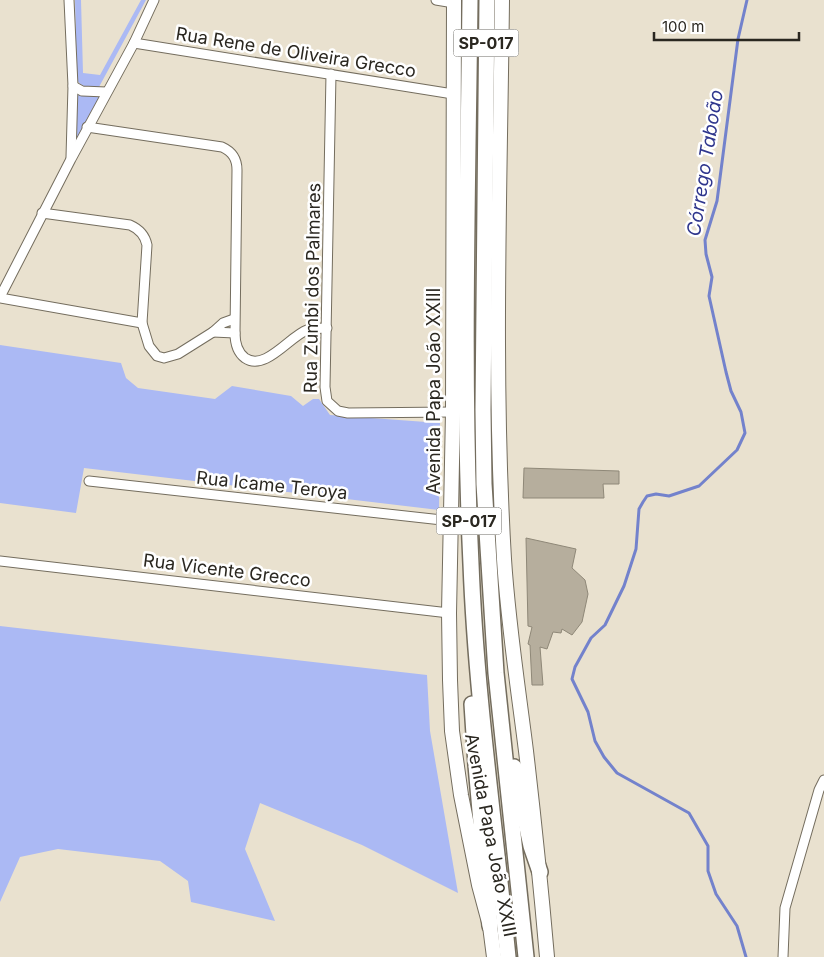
<svg xmlns="http://www.w3.org/2000/svg" width="824" height="957" viewBox="0 0 824 957" font-family="Inter,sans-serif">
<style>
.green{fill:#abb9f4}
.lines{fill:none;stroke-linecap:round;stroke-linejoin:round}
.stream{stroke:#7382cc;stroke-width:3}
.building{fill:#b6ae9d;stroke:#8f8878}
.street-casing{stroke:#746d5e;stroke-width:11}
.primary-casing{stroke:#746d5e;stroke-width:16}
.highway-casing{stroke:#746d5e;stroke-width:18}
.street{stroke:#fff;stroke-width:9}
.primary{stroke:#fff;stroke-width:14}
.highway{stroke:#fff;stroke-width:15}
.labels{text-anchor:middle;dominant-baseline:central;stroke-width:5;stroke-linejoin:round;paint-order:stroke}
.shield{fill:#fff;stroke:#6a6863;stroke-width:1}
.shield-label{font-size:16px;font-weight:bold;fill:#2a2720}
.street-label{font-size:18px;fill:#2a2720;stroke:#fff}
.water-label{font-size:19px;font-style:italic;fill:#2f368d;stroke:#fff}
</style>
<rect width="100%" height="100%" fill="#e9e1cf"/>
<g class="green">
<path d="M75,0H81L83,73L100,75L141,0H146L99,87C91,89 81,87 77,80Z"/>
<path d="M75,92L103,94L72,149Z"/>
<path d="M0,345L121,363L126,378L138,388L215,399L232,386L291,396L303,406L313,399H319L330,415L440,423L439,510L84,468L76,513L0,503Z"/>
<path d="M0,626L427,675L430,731L458,893L362,845L260,803L245,849L275,921L191,902L188,881L160,861L58,849L20,857L0,902Z"/>
</g>
<g class="lines">
<path class="stream" d="M746,957L737,926L716,894L708,871V846L689,813L617,773L604,757L595,741L588,712L572,679L575,667L591,638L605,625L624,586L636,549L639,509L643,502L647,496L656,494L669,496L699,486L737,450L745,433L741,412L731,391L726,372L709,296L712,277L706,254L705,240L717,201L738,39L747,0"/>
</g>
<g class="building">
<path d="M524,468L619,471V484H603L604,498H523Z"/>
<path d="M526,538L576,549L572,568L585,580L588,594L582,622L572,635L562,629L561,633L553,632L547,649L540,647L543,685H532L530,645L528,644L532,627L528,626Z"/>
</g>
<g class="lines">
<g class="street-casing">
<g id="street">
<path d="M69,0L73,86L71,157"/>
<path d="M436,0L454,3"/>
<path d="M134,43L453,94"/>
<path d="M331,74L325,387L327,401L338,411L348,413L453,412"/>
<path d="M73,86L82,91L106,92"/>
<path d="M87,127L222,147C233,152 237,159 237,170L235,333C235,343 237,352 245,358C265,372 290,336 307,330C313,328 320,328 327,328"/>
<path d="M42,213L130,225C139,229 145,235 147,245L142,323L149,346L157,356L164,358L178,354L213,332L223,323L234,319"/>
<path d="M0,297L71,159L134,43L154,0"/>
<path d="M0,298L142,323"/>
<path d="M213,332L235,333"/>
<path d="M89,481L451,521"/>
<path d="M0,561L449,613"/>
<path d="M783,957L785,908L819,790L824,780"/>
</g>
</g>
<g class="primary-casing">
<g id="primary">
<path d="M454,0L453,412L449,613L450,680L452,731L461,795L479,885L490,926L494,957"/>
<path d="M502,0C500,186 493,373 504,559C508,623 518,687 526,751C534,819 541,888 547,957"/>
</g>
</g>
<g class="highway-casing">
<g id="highway">
<path d="M470,0C468,188 462,376 471,564C476,695 495,826 508,957"/>
<path d="M487,0L483,410L484,484L496,673L526,957"/>
<path d="M472,704L476,765L490,926"/>
<path d="M514,767L531,846L540,872"/>
</g>
</g>
<use href="#street" class="street"/>
<use href="#primary" class="primary"/>
<use href="#highway" class="highway"/>
</g>
<g class="labels">
<g class="shield">
<rect x="453.5" y="29.5" width="65" height="27" rx="4"/>
<rect x="436.5" y="507.5" width="65" height="27" rx="4"/>
</g>
<g class="shield-label">
<text x="486" y="43">SP-017</text>
<text x="469" y="521">SP-017</text>
</g>
<g class="street-label">
<text transform="translate(296 52) rotate(9)">Rua Rene de Oliveira Grecco</text>
<text transform="translate(312 288) rotate(-89)">Rua Zumbi dos Palmares</text>
<text transform="translate(433 391) rotate(-90)">Avenida Papa João XXIII</text>
<text transform="translate(272 485) rotate(6)">Rua Icame Teroya</text>
<text transform="translate(227 570) rotate(7)">Rua Vicente Grecco</text>
<text transform="translate(491 835) rotate(79)">Avenida Papa João XXIII</text>
</g>
<g class="water-label">
<text transform="translate(705 163) rotate(-81)">Córrego Taboão</text>
</g>
</g>
<path d="M654 32v8h145v-8" fill="none" stroke="#2a2720" stroke-width="2.5"/>
<text x="662" y="32" font-size="15" fill="#2a2720" stroke="#ffffff" stroke-width="4" paint-order="stroke">100 m</text>
</svg>
